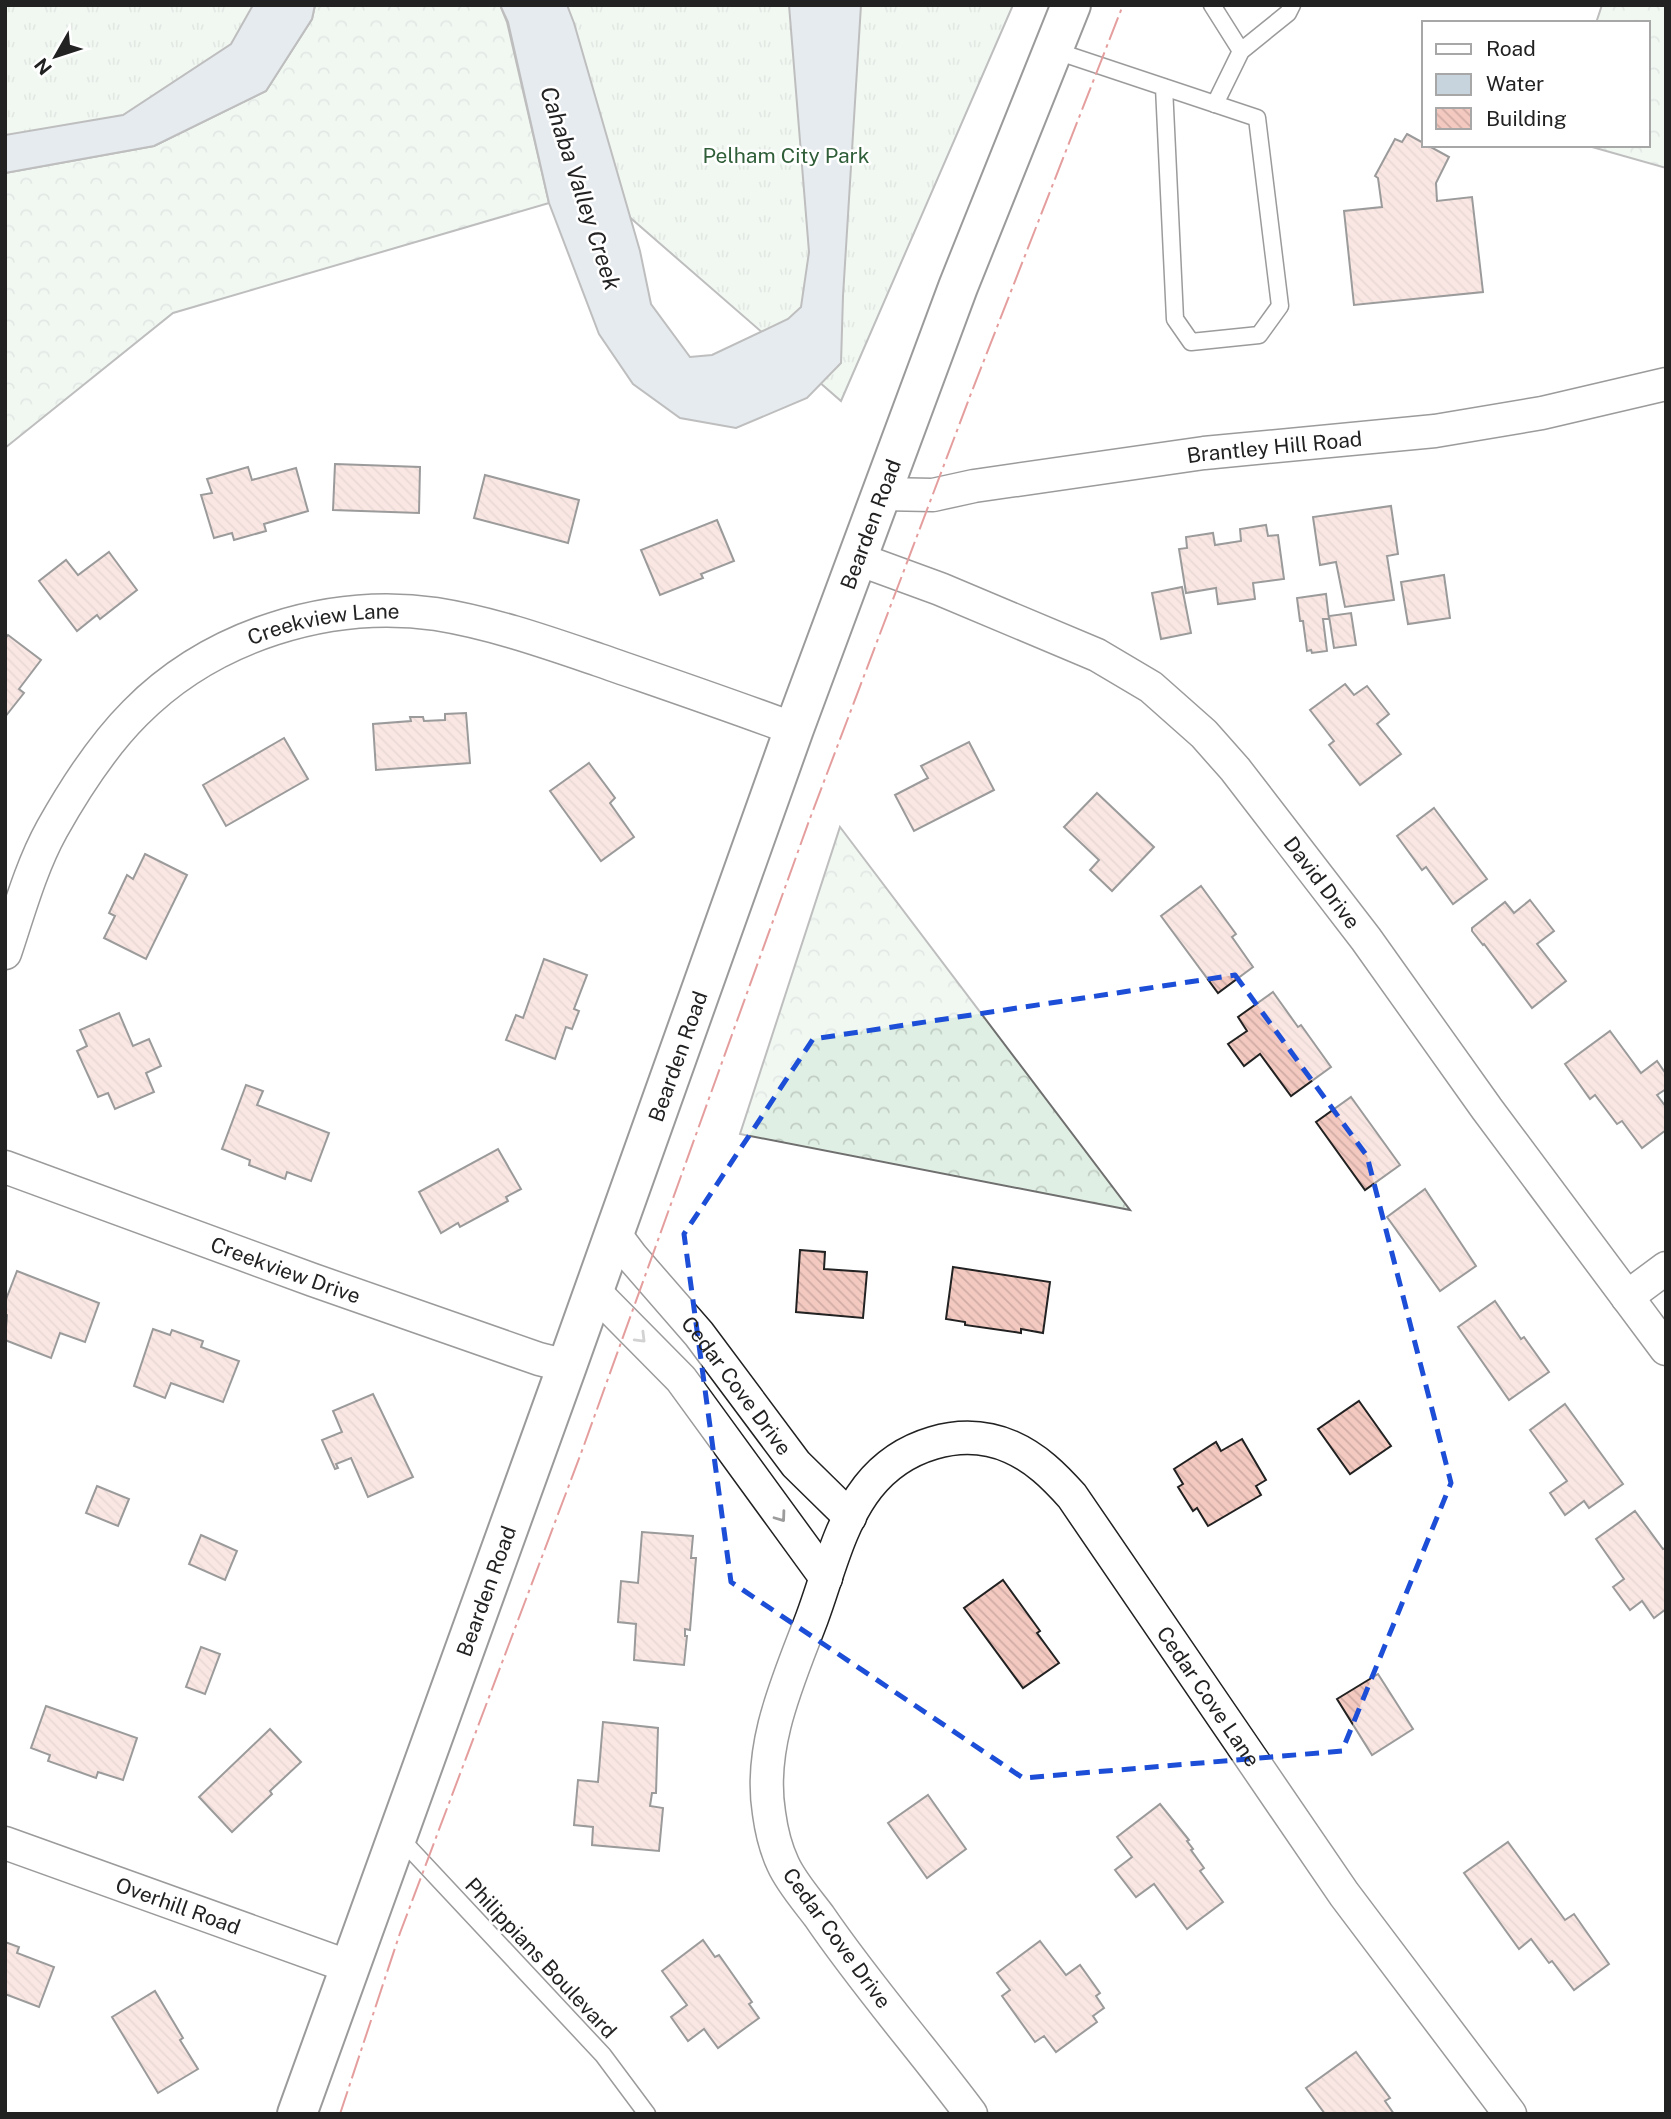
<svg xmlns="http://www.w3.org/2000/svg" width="1671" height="2119" viewBox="0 0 1671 2119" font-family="'Public Sans',sans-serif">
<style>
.grass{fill:url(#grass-tufts);stroke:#6f6f6f;stroke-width:2}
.forest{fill:url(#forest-crowns);stroke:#6f6f6f;stroke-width:2}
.water{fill:#c7d3dd;stroke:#6f6f6f;stroke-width:2}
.building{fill:url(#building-back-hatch);stroke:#222;stroke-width:2}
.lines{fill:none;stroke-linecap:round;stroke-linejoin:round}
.lane-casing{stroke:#222;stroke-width:19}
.street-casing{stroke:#222;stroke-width:35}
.secondary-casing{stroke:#222;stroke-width:42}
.lane{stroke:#fff;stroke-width:16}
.street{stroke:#fff;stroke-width:32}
.secondary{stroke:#fff;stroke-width:38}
.power{stroke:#c62828;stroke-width:2;stroke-dasharray:24 5 3.5 5;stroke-linecap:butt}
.oneway{stroke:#9c9c9c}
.marked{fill:none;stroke:#1d4ed8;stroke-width:5;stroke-dasharray:14 9;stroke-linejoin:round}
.labels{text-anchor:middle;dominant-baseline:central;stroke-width:5;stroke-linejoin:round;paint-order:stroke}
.park-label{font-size:21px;fill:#2f5e38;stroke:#fff}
.street-label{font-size:21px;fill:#222;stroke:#fff}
.water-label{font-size:23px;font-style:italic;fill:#222;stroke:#fff}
</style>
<defs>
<pattern id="grass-tufts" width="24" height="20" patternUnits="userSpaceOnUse" patternTransform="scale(1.75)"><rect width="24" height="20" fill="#e0efe3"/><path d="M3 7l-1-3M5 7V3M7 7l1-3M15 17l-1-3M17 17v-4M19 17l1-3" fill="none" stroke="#c0cdc2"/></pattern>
<pattern id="forest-crowns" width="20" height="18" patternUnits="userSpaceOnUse" patternTransform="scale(1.75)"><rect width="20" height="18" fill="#e0efe3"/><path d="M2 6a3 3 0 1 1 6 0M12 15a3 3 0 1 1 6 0" fill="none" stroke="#c0cdc2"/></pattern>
<pattern id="building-back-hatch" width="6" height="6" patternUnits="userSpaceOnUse" patternTransform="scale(1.75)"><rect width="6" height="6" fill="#f3c9c0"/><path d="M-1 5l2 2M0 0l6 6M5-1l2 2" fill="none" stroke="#d0aca5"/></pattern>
</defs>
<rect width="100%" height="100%" fill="#fff"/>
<path class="grass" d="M5,5H1013L841,401L488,94L5,210Z"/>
<g class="forest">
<path d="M315,5H500L507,22L549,203L173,313L5,448V173L154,146L266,91L312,19Z"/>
<path d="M1602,5H1666V168L1585,145H1648V23H1596Z"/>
<path d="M840,827L1130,1210L740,1134Z"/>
</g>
<g class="water">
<path d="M253,5H315L312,19L266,91L154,146L5,173V135L123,115L231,44Z"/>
<path d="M500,5H567L574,23L640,251L651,304L690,357L712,355L788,319L801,307L809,252L789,5H861L843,296L841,363L807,398L736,428L680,418L633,384L599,334L549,203L508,22Z"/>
</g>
<g class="building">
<path d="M1407,134L1449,157L1436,183L1437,201L1472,197L1483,292L1354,305L1344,211L1382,207L1378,178L1375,176L1395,139L1402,142Z"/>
<path d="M335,464L420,467L419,513L333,510Z"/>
<path d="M248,467L252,480L296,468L308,511L264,524L266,531L234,540L232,533L214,538L201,495L212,493L207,479Z"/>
<path d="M485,475L579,500L568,543L474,518Z"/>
<path d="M1391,506L1398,554L1387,556L1394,600L1345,607L1336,562L1320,565L1313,517Z"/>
<path d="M717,520L734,561L701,574L703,578L660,595L641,550Z"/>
<path d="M1266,525L1268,536L1278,535L1284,579L1253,583L1255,599L1218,604L1216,588L1186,593L1179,549L1187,548L1186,537L1213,533L1215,545L1241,541L1240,529Z"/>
<path d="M109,552L137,590L100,619L97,615L77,631L39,581L66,560L78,575Z"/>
<path d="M1444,575L1450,618L1408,624L1401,582Z"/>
<path d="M1182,587L1191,633L1161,639L1152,593Z"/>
<path d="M1326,594L1329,619H1323L1327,651L1312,653L1311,650L1307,651L1303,621H1300L1297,598Z"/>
<path d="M1351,613L1356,645L1334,648L1329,616Z"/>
<path d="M8,635L41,660L19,689L24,693L5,717V638Z"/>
<path d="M1345,684L1354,695L1367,686L1389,714L1377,724L1401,754L1360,785L1329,745L1334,741L1310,710Z"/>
<path d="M466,713L470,763L376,770L373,724L411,721L410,717H423L424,721L445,720V714Z"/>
<path d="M284,738L308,779L226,826L203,785Z"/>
<path d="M969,742L994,790L914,831L895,795L928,778L921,766Z"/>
<path d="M589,763L615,798L610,803L634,837L601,861L550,791Z"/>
<path d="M1097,793L1154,847L1112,891L1090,870L1099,860L1064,827Z"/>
<path d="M1434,808L1487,879L1453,904L1426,867L1422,870L1397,836Z"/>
<path d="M145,854L187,875L146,959L104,938L115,916L109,913L127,875L133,879Z"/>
<path d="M1201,886L1236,934L1232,937L1253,967L1218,993L1161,916Z"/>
<path d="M1530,900L1554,931L1537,944L1566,981L1532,1008L1484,944L1483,945L1472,931V928L1505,902L1514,913Z"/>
<path d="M544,959L587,975L574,1009L579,1011L572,1029L566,1027L555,1059L506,1040L516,1015L523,1018Z"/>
<path d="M1273,992L1298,1027L1301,1025L1331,1067L1291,1096L1260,1054L1244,1066L1228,1044L1247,1031L1238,1017Z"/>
<path d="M119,1013L133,1046L149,1039L161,1066L146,1073L154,1092L115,1109L108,1093L98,1097L77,1051L87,1046L80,1030Z"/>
<path d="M1610,1031L1641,1073L1657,1061L1666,1074V1089L1657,1095L1666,1107V1130L1642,1148L1622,1121L1617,1124L1595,1095L1590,1099L1565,1064Z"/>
<path d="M246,1085L263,1091L257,1105L329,1133L311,1181L287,1172L285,1179L249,1165L250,1160L222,1149Z"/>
<path d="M1351,1097L1400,1165L1365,1190L1316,1122Z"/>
<path d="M498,1149L521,1189L506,1197L508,1201L460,1227L458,1223L441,1233L419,1192Z"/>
<path d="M1425,1189L1476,1266L1440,1291L1387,1217Z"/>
<path d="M800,1250L825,1252L824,1269L867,1272L863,1318L796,1312Z"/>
<path d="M953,1267L1050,1282L1043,1333L1021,1329V1333L965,1325V1322L946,1319Z"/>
<path d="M17,1271L99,1303L85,1342L60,1333L51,1358L5,1340L7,1315L5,1314V1302Z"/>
<path d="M1495,1301L1521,1339L1524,1337L1549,1372L1509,1400L1458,1327Z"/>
<path d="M153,1329L170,1335L172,1330L203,1341L201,1347L239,1361L223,1402L171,1383L165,1398L134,1386Z"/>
<path d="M373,1394L413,1477L368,1497L351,1458L336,1464L338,1468L335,1469L322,1440L342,1432L333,1411Z"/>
<path d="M1359,1401L1391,1446L1350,1474L1318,1429Z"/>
<path d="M1565,1404L1623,1484L1589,1508L1584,1501L1565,1515L1550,1493L1567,1481L1530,1430Z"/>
<path d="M1242,1439L1266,1480L1256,1486L1261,1495L1208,1526L1197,1508L1193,1511L1178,1487L1183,1484L1174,1469L1216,1442L1221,1451Z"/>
<path d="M97,1486L129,1499L118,1526L86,1513Z"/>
<path d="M1635,1511L1663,1549L1666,1548V1609L1654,1618L1642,1601L1630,1610L1613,1587L1624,1579L1596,1539Z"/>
<path d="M642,1532L693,1536L691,1558H696L690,1630L685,1629V1636H687L684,1665L634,1660L636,1624L618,1622L621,1581L638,1583Z"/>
<path d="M201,1535L237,1551L225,1580L189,1564Z"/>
<path d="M1003,1580L1040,1631L1037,1633L1059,1663L1023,1688L964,1608Z"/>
<path d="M201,1647L220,1654L205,1694L186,1687Z"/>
<path d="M1378,1674L1413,1729L1372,1755L1337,1699Z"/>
<path d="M46,1706L137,1738L123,1780L98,1772L96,1778L48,1761L50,1755L31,1748Z"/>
<path d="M603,1722L658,1728L656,1793H652L650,1806L663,1808L659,1851L592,1845L593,1827L574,1825L578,1780L598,1782Z"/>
<path d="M270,1729L301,1762L270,1791L272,1794L232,1832L199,1797Z"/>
<path d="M928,1795L966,1849L927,1878L888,1823Z"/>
<path d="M1160,1804L1189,1840L1187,1841L1193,1849L1191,1850L1204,1868L1200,1871L1223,1902L1187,1929L1154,1884L1136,1897L1115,1870L1132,1857L1117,1837Z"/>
<path d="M1508,1842L1565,1920L1574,1914L1609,1964L1574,1990L1552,1961L1549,1963L1531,1939L1519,1949L1464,1873Z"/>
<path d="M703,1940L715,1957L719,1955L752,2002L749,2004L759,2018L718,2048L704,2029L688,2041L671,2017L687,2005L662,1971Z"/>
<path d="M1040,1941L1066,1975L1080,1965L1100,1993L1096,1996L1104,2008L1093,2016L1097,2022L1056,2052L1044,2036L1035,2042L1002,1996L1010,1990L997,1973Z"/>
<path d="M5,1942L19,1947L17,1953L54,1967L39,2007L5,1994Z"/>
<path d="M155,1991L183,2038L180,2040L198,2069L158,2093L112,2017Z"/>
<path d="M1356,2052L1390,2098L1385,2101L1394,2114H1325L1306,2088Z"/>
</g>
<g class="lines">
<g class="lane-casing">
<g id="lane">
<path d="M1212,5L1241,51"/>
<path d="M1053,50L1257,118L1280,306L1259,335L1191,342L1175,319L1164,87"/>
<path d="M1215,104L1241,51L1288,13L1292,5"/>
<path d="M399,1837L603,2055L647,2114"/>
</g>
</g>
<g class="street-casing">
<g id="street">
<path id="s1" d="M881,494L933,495L974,486L1204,453L1435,431L1542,413L1666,384"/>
<path id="s2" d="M858,559L940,589L1097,655L1151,687L1204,734L1235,769L1366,939L1487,1109L1666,1349"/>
<path id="s3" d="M5,953C19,911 31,867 52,829C75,788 102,746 135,713C212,635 329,599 436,614C492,623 546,642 599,660C665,683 730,705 794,729"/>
<path id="s4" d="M5,1167L313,1280L539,1359L567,1366"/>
<path id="s5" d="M614,1233L632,1257L699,1334L796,1464L850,1517"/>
<path d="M593,1290L681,1379L826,1578"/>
<path d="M1627,1297L1666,1268"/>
<path id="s6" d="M5,1843L350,1967"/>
<path id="s7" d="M971,2114C921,2047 866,1985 819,1916C807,1900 791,1882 783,1864C776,1849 771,1828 769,1813C758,1745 789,1679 812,1618C828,1575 839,1524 868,1487C901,1445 961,1425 1011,1447C1036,1458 1054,1476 1072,1496L1344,1894L1510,2114"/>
</g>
</g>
<g class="secondary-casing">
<g id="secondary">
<path id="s8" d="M297,2114L567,1366L794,729L958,287L1071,5"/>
</g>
</g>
<use href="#lane" class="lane"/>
<use href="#street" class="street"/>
<use href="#secondary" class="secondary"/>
<path class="power" d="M340,2114L400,1933L583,1448L809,821L972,391L1123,5"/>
</g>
<defs><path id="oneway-chevron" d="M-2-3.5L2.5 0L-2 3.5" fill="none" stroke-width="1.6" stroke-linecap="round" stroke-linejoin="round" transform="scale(1.75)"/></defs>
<g class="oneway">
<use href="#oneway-chevron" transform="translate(641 1338) rotate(45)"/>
<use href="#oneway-chevron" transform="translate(781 1517) rotate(54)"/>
</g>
<path d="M0 0H1671V2119H0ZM1235,975L1367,1156L1451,1483L1342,1751L1023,1778L731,1582L684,1234L813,1039Z" fill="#fff" fill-opacity=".55" fill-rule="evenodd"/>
<path class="marked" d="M1235,975L1367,1156L1451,1483L1342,1751L1023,1778L731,1582L684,1234L813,1039Z"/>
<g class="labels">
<g class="park-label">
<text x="786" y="155">Pelham City Park</text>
</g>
<g class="street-label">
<text stroke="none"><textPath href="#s1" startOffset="397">Brantley Hill Road</textPath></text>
<text stroke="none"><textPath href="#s8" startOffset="1690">Bearden Road</textPath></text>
<text stroke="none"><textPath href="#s3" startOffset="490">Creekview Lane</textPath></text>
<text stroke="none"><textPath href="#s2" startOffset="581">David Drive</textPath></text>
<text stroke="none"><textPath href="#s8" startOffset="1124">Bearden Road</textPath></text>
<text stroke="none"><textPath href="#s4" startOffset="299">Creekview Drive</textPath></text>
<text stroke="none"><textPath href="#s5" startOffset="196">Cedar Cove Drive</textPath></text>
<text stroke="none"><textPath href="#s8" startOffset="556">Bearden Road</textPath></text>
<text stroke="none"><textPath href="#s7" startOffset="1192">Cedar Cove Lane</textPath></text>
<text stroke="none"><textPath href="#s6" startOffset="184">Overhill Road</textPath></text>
<text transform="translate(837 1938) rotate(54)">Cedar Cove Drive</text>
<text transform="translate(541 1958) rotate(47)">Philippians Boulevard</text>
</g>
<g class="water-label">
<text transform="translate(581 188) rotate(72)">Cahaba Valley Creek</text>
</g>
</g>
<rect width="1671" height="2119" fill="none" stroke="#222222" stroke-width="14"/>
<rect x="1422" y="21" width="228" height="126" fill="#ffffff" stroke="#a7a7a7" stroke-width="2"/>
<rect x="1436" y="44" width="35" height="10" fill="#ffffff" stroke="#a7a7a7" stroke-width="2"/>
<text x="1486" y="56" font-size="21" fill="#222222">Road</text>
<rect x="1436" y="74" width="35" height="21" fill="#c7d3dd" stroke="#a7a7a7" stroke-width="2"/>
<text x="1486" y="91" font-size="21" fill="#222222">Water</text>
<rect x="1436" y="108" width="35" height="21" fill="url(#building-back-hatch)" stroke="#a7a7a7" stroke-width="2"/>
<text x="1486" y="126" font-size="21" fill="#222222">Building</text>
<g transform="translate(56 56) rotate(231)" stroke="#ffffff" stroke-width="5" paint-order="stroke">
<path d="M0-5L12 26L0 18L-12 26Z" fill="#222222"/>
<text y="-10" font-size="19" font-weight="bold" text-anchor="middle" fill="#222222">N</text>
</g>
</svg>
